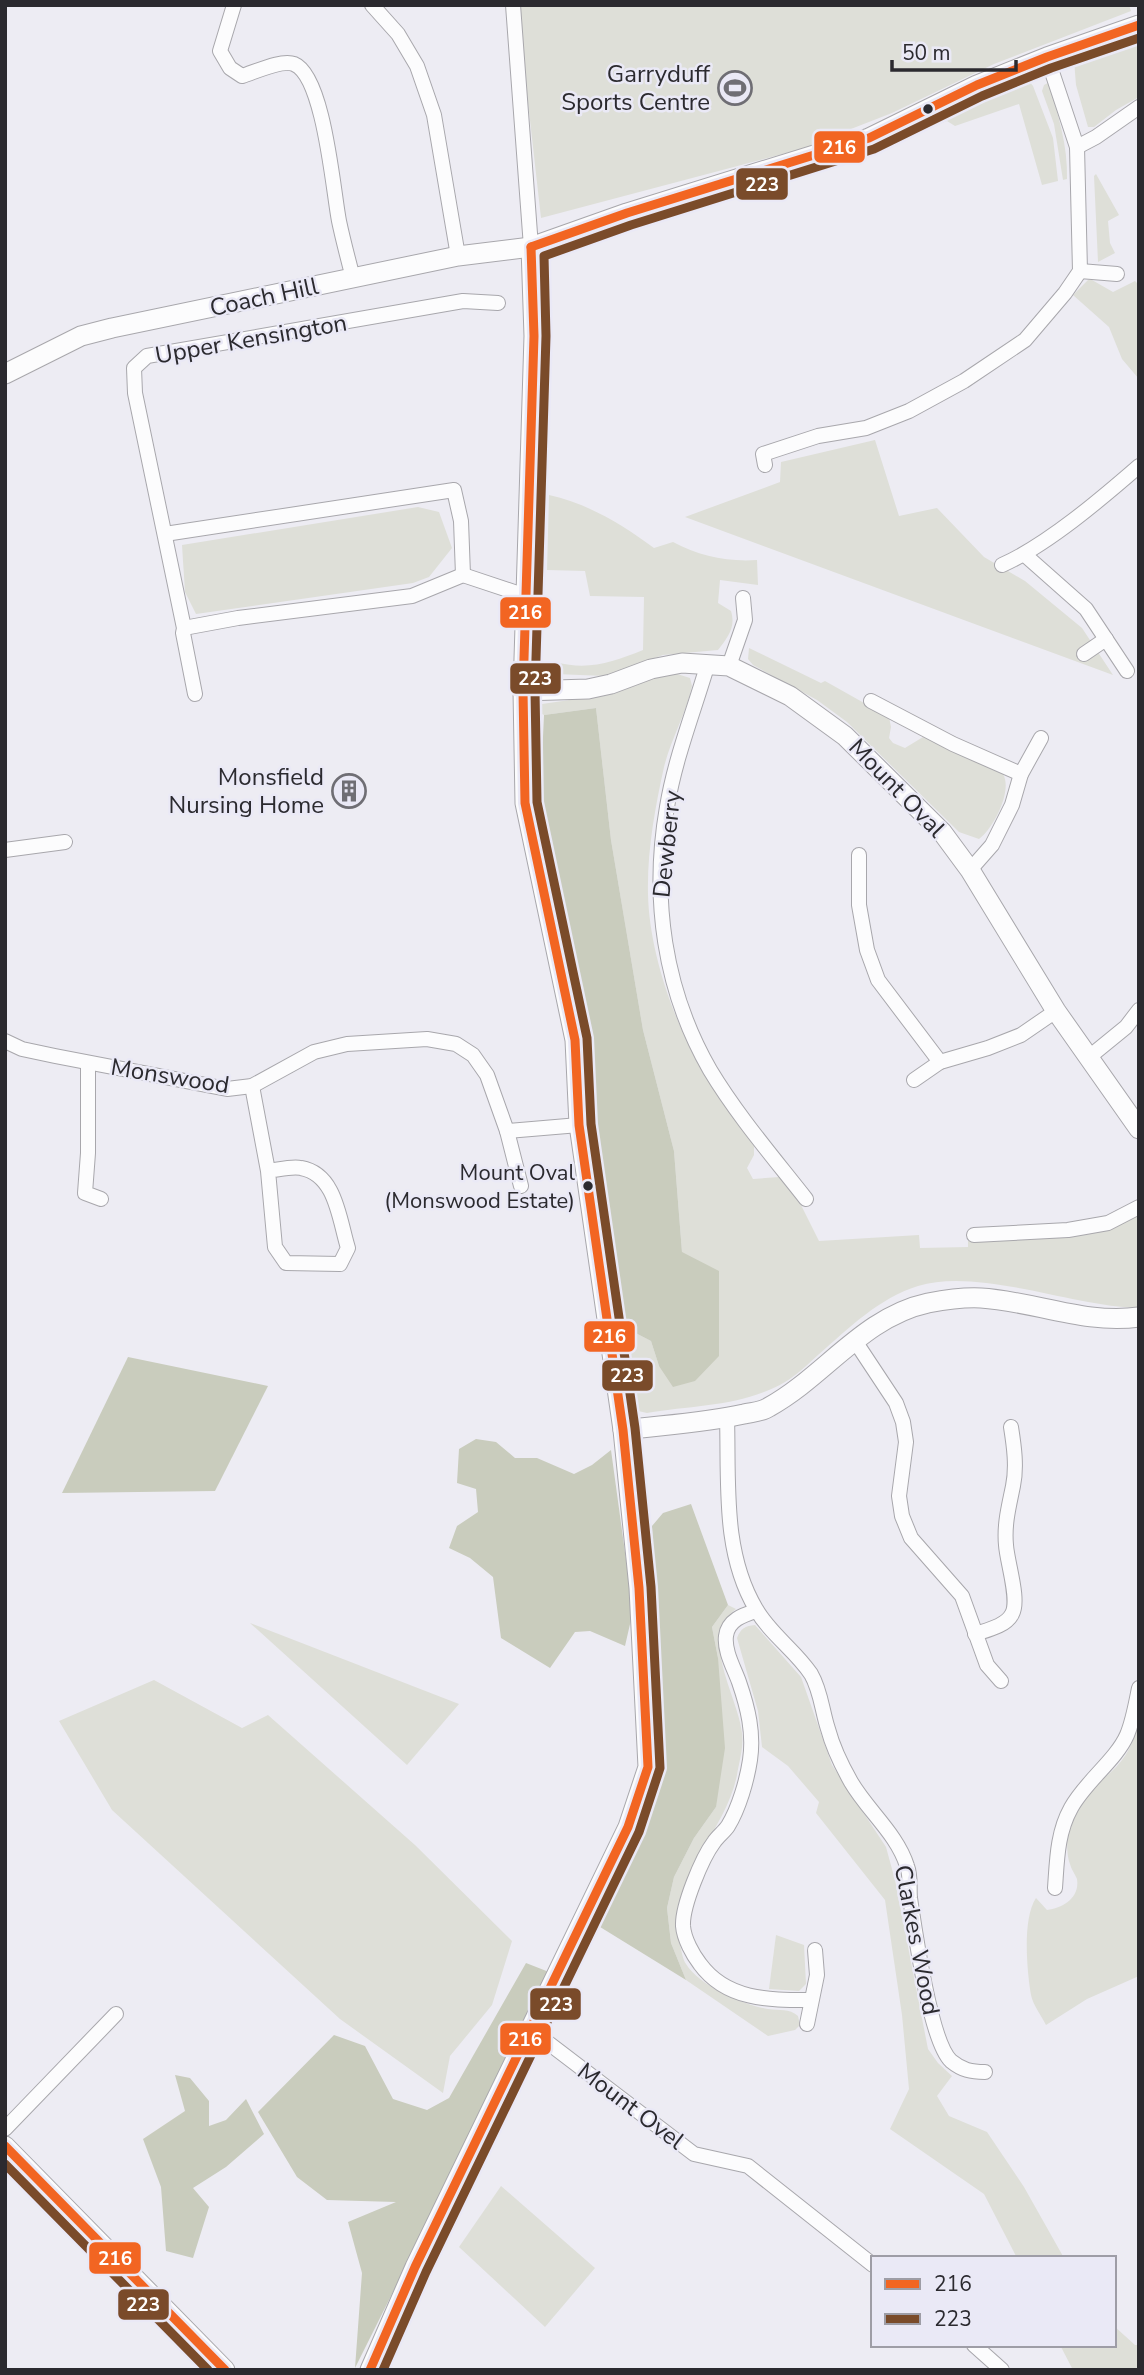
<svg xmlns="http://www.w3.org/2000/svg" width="1144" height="2375" viewBox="0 0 1144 2375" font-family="'Nunito Sans',sans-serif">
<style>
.green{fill:#dedfd8}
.forest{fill:#c9ccbd}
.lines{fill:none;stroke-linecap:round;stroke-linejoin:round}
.street-casing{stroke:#a8a7ac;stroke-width:16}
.secondary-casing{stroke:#a8a7ac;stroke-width:21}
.street{stroke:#fcfcfd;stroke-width:14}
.secondary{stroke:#fcfcfd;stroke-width:19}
.bus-1-casing{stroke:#eae9f6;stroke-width:14}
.bus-2-casing{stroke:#eae9f6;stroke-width:14}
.bus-1{stroke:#f26522;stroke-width:9}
.bus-2{stroke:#7a4b2a;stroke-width:9}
.bus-dot{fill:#2b2a2f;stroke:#eae9f6;stroke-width:2.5}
.labels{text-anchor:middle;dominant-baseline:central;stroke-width:5;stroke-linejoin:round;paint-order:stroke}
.bus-label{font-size:22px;fill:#2b2a2f;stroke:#eae9f6;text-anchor:end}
.poi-label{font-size:24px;fill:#2b2a2f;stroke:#eae9f6;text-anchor:end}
.street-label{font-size:24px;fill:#2b2a2f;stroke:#eae9f6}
.line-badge{stroke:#eae9f6;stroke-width:2.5}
.badge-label{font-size:19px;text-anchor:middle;font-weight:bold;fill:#fff}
</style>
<rect width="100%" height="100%" fill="#edecf3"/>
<g class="green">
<path d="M517,5H1129L1131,11L994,64L892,113L815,143L813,146L541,218Z"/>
<path d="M1139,38V97L1116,110L1094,127H1088L1076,85L1074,60Z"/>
<path d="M1023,80L1029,81L1033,86L1053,138L1058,181L1042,185L1019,104L955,126L947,121L900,141L899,136L902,134Z"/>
<path d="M1048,83C1058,113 1068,146 1067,179L1063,180L1054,124L1042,91L1044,85Z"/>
<path d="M1096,174L1119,215L1108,221L1110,243L1115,253L1098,262L1094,176Z"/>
<path d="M1088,280H1092L1113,292L1135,281L1139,285V379L1122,359L1109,327L1073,295Z"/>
<path d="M875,440L899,516L937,508L984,557L1025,581L1082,628L1113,675L685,517L780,482L781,462Z"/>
<path d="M549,495C587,503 623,525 654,548L673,542C699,556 727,562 757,560L758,585L720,580L718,603L731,611C736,627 728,637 718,650L663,655L605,676L555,674L556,662C588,671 613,662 643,650L644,597L590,596L585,571L547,570Z"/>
<path d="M418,507L439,512L452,548L429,577L413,583L196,614L185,592L182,545Z"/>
<path d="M749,648L821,683L825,681L889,717L891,727L889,738L893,743L905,748L923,737L931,739L1003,774C1013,791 993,829 979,839L959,832L847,722L817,700L753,665L748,659Z"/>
<path d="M674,673L690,678L692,686C686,714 671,739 664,767C655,808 647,851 648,894C649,951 674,1023 703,1071C718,1097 737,1121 754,1146V1155L747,1168L753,1179L779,1177L801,1205L819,1241L919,1235L920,1248L968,1247V1241C1027,1240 1085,1242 1139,1214V1308C1074,1307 978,1267 918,1286C879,1298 849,1328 818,1355C808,1364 797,1375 785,1382C742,1407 695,1405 647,1413L634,1410L626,1402L618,1324L651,1341L659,1366L682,1252L674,1151L643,1030L611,840L596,708L544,715L538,712L542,704L611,694L657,677Z"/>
<path d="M728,1605L736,1609C698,1638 738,1696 742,1733C744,1747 739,1762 737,1775C725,1836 661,1882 681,1949C682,1953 683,1960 686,1964C700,1986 743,2005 768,2009C780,2011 789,2008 798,2016L800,2025L795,2030L768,2036L686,1980L671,1943L667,1908L674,1877L694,1838L716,1807L718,1658L712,1627Z"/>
<path d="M250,1623L459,1704L407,1765Z"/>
<path d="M755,1625L801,1677L832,1765L886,1847L895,1880L928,2049L938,2063L952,2076L937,2096L949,2116L987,2132L1024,2187L1064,2258H1017L984,2194L890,2129L909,2089L902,2015L885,1900L816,1813L819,1802L788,1766L762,1747L758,1711L737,1638C741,1628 745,1626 755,1625Z"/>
<path d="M154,1680L242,1728L268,1715L415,1845L512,1941L492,2005L450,2056L443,2093L340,2019L112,1810L59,1721Z"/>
<path d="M1139,1721V1976L1087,1999L1046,2025C1041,2015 1033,2005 1031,1995C1027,1971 1022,1919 1036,1898L1047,1910C1063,1908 1080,1898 1077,1879C1075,1874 1071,1869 1070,1864C1066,1854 1066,1832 1071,1822C1075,1811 1086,1793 1094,1785C1099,1780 1106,1777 1111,1772C1126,1759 1135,1740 1139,1721Z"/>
<path d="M776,1935L804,1945L806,1984L799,1991L769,1989Z"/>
<path d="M501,2186L595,2268L545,2327L459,2247Z"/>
<path d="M1114,2326L1135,2345H1139V2370H1073L1060,2345H1114Z"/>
</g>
<g class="forest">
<path d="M596,708L611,840L643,1030L674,1151L682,1252L719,1271V1356L695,1381L673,1387L659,1366L651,1341L618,1324L606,1260L582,1048L540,801L544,715Z"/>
<path d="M128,1357L268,1386L215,1491L62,1493Z"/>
<path d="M476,1439L496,1442L515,1458H537L574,1474L592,1465L611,1450L633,1611L625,1646L590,1631L575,1632L550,1668L501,1638L493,1577L470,1558L449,1548L457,1526L478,1512L476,1489L457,1483L459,1449Z"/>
<path d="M691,1504L728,1605L712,1627L718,1658L725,1748L716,1807L694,1838L674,1877L667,1908L671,1943L686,1980L592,1922L643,1816L660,1753L652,1526L663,1513Z"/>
<path d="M526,1963L549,1972L465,2148L355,2368L362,2273L348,2222L396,2202L327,2200L297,2177L258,2112L334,2035L365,2046L393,2099L427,2110L449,2098Z"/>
<path d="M175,2075L190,2078L209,2101V2126L226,2120L246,2099L264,2134L226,2167L193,2188L209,2207L193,2258L166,2251L161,2187L143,2139L185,2111Z"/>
</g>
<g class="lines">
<g class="street-casing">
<g id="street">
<path d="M234,5L220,51L230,68L242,76C255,72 282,59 294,64C324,76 333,190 339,221C343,240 348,259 353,278"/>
<path d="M372,5L398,34L417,66L434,115L458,256"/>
<path d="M513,5L531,247"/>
<path d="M1077,147L1096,137L1139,107"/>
<path d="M1080,271L1117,274"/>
<path d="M765,465L763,454L818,436L866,428L909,411L964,381L1025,340L1065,293L1080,271L1077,147L1047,57"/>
<path d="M165,534L454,490L461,521L463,575"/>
<path d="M1025,555L1086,609L1127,671"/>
<path d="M1002,565C1047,545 1101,499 1139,466"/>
<path d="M184,628L238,618L412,596L463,575L526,596"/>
<path d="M1084,654L1106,639"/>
<path d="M708,663C694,711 675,758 667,807C651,898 664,990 710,1070C737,1115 773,1157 806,1199"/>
<path d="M729,666L745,620L743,598"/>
<path d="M195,694L183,633L184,628L135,393L134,368L147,356L463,301L498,303"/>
<path d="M871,701L953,744L1021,774"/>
<path d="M5,850L65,842"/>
<path d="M859,855V905L867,950L878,980L940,1062"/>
<path d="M970,870L992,845L1012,805L1021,774L1041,738"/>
<path d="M5,1041L22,1049L55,1056L227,1089L252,1086L314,1052L347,1044L427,1039L456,1044L473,1055L487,1075L507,1131L579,1125"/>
<path d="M1088,1058L1126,1027L1139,1010"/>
<path d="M88,1063V1153L85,1193L101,1199"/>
<path d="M914,1080L940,1062L988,1048L1021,1035L1056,1011"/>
<path d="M252,1086L268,1171L275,1247L286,1263L340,1264L348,1248C339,1219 336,1174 301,1168C291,1166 278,1170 268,1171"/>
<path d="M507,1131L521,1186"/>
<path d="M974,1235L1068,1230L1108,1223L1139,1207"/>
<path d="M855,1341L896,1403L903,1422L906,1442L899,1496L902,1516L911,1538L962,1596L987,1665L1001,1681"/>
<path d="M727,1418C729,1482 722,1552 756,1609C770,1634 795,1650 811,1674C821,1691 822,1711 828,1729C833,1748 842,1766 851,1782C868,1811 897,1834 907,1866C911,1876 909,1888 910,1898C915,1931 930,2041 951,2061C962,2070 971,2072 985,2072"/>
<path d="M756,1611C743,1615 728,1620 726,1636C724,1651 734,1668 739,1682C748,1708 754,1733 750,1760C747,1780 739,1808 728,1826C724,1832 718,1836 714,1842C702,1858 682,1906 683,1926C684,1939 693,1955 700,1964C727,2001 771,2000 811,2000"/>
<path d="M975,1634C987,1630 1006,1626 1012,1614C1020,1600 1007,1562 1006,1545C1004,1524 1009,1506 1013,1486C1017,1467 1014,1446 1011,1427"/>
<path d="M1055,1888C1057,1861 1057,1833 1071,1808C1085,1782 1116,1760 1127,1735C1133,1721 1136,1703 1139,1688"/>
<path d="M807,2024L817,1975L815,1950"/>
<path d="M530,2029L694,2154L748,2166L873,2265"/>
<path d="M5,2129L116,2014"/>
<path d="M974,2345L1002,2370"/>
</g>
</g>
<g class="secondary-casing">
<g id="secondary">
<path d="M5,374L81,336L112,328L458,256L531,247L627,213L869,138L977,85L1047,57L1139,25"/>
<path d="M523,691L588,689L611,684L651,669L682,663L729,666L790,696L845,736L942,832L970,870L1056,1011L1139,1129"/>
<path d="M623,1430C663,1425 704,1423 744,1414C752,1412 762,1412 769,1407C825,1376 863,1317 928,1303C944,1300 965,1297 981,1298C1033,1301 1086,1325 1139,1317"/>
<path d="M5,2146L225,2370"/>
<path d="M370,2370L415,2267L628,1827L648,1767L639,1588L623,1430L579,1125L575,1040L525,803L523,691L534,336L531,247"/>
</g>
</g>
<use href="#street" class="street"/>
<use href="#secondary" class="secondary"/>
<g class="bus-1-casing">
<g id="bus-1">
<path d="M531,247L627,213L869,138L977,85L1047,57L1139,25"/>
<path d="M5,2146L225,2370"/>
<path d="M370,2370L415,2267L628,1827L648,1767L639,1588L623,1430L579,1125L575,1040L525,803L523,691L534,336L531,247"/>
</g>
</g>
<g class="bus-2-casing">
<g id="bus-2">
<path d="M5,2164L208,2370"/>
<path d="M383,2370L426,2272L639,1832L660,1768L651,1587L635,1428L591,1124L587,1038L537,802L535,691L546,336L544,256L631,225L874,149L982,96L1051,68L1139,38"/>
</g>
</g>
<use href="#bus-1" class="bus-1"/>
<use href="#bus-2" class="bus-2"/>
</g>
<defs>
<g id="stadium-ring" transform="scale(1.75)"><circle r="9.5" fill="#eae9f6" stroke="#6f6e74" stroke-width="1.5"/><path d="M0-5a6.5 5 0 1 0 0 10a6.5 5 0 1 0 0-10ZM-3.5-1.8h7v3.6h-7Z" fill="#6f6e74"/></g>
<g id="building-ring" transform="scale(1.75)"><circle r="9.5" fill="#eae9f6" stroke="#6f6e74" stroke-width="1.5"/><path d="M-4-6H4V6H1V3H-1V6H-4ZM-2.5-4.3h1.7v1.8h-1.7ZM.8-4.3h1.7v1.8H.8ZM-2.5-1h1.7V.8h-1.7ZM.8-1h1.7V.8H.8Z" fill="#6f6e74"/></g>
</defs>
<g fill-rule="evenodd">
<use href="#stadium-ring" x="735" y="88"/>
<use href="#building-ring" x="349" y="791"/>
</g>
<g class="bus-dot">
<circle cx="928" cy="109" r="6"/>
<circle cx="588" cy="1186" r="6"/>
</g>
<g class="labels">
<g class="bus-label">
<text x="575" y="1173">Mount Oval<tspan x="575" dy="28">(Monswood Estate)</tspan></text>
</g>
<g class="poi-label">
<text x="710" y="74">Garryduff<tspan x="710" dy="28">Sports Centre</tspan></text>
<text x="324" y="777">Monsfield<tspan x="324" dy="28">Nursing Home</tspan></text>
</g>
<g class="street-label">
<text transform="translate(264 297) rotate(-12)">Coach Hill</text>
<text transform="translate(251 339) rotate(-10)">Upper Kensington</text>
<text transform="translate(897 788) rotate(46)">Mount Oval</text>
<text transform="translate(667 844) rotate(-84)">Dewberry</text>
<text transform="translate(170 1076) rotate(9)">Monswood</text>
<text transform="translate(917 1940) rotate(79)">Clarkes Wood</text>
<text transform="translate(631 2106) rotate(37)">Mount Ovel</text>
</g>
</g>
<g class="line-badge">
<rect x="813" y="130" width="53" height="34" rx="7" fill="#f26522"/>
<rect x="735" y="167" width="54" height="34" rx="7" fill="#7a4b2a"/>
<rect x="499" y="596" width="53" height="33" rx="7" fill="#f26522"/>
<rect x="509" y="662" width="53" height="33" rx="7" fill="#7a4b2a"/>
<rect x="583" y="1320" width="53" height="33" rx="7" fill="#f26522"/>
<rect x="601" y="1359" width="53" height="33" rx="7" fill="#7a4b2a"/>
<rect x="529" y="1987" width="53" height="34" rx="7" fill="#7a4b2a"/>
<rect x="499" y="2022" width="53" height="34" rx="7" fill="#f26522"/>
<rect x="88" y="2241" width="54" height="34" rx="7" fill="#f26522"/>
<rect x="117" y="2288" width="53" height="33" rx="7" fill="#7a4b2a"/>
</g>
<g class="badge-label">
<text x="839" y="154">216</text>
<text x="762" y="191">223</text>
<text x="525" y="619">216</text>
<text x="535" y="685">223</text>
<text x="609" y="1343">216</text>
<text x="627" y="1382">223</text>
<text x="556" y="2011">223</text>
<text x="525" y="2046">216</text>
<text x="115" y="2265">216</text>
<text x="143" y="2311">223</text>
</g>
<rect width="1144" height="2375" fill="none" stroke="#2b2a2f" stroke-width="14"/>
<rect x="871" y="2256" width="245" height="91" fill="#eae9f6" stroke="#9e9da6" stroke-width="2"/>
<rect x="885" y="2279" width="35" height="10" fill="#f26522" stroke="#9e9da6" stroke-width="2"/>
<text x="934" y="2291" font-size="21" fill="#2b2a2f">216</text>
<rect x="885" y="2314" width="35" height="10" fill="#7a4b2a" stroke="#9e9da6" stroke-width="2"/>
<text x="934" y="2326" font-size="21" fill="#2b2a2f">223</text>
<path d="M892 60v10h124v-10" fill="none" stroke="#2b2a2f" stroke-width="3.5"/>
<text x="902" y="60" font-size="21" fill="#2b2a2f" stroke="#eae9f6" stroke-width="5" paint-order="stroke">50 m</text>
</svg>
